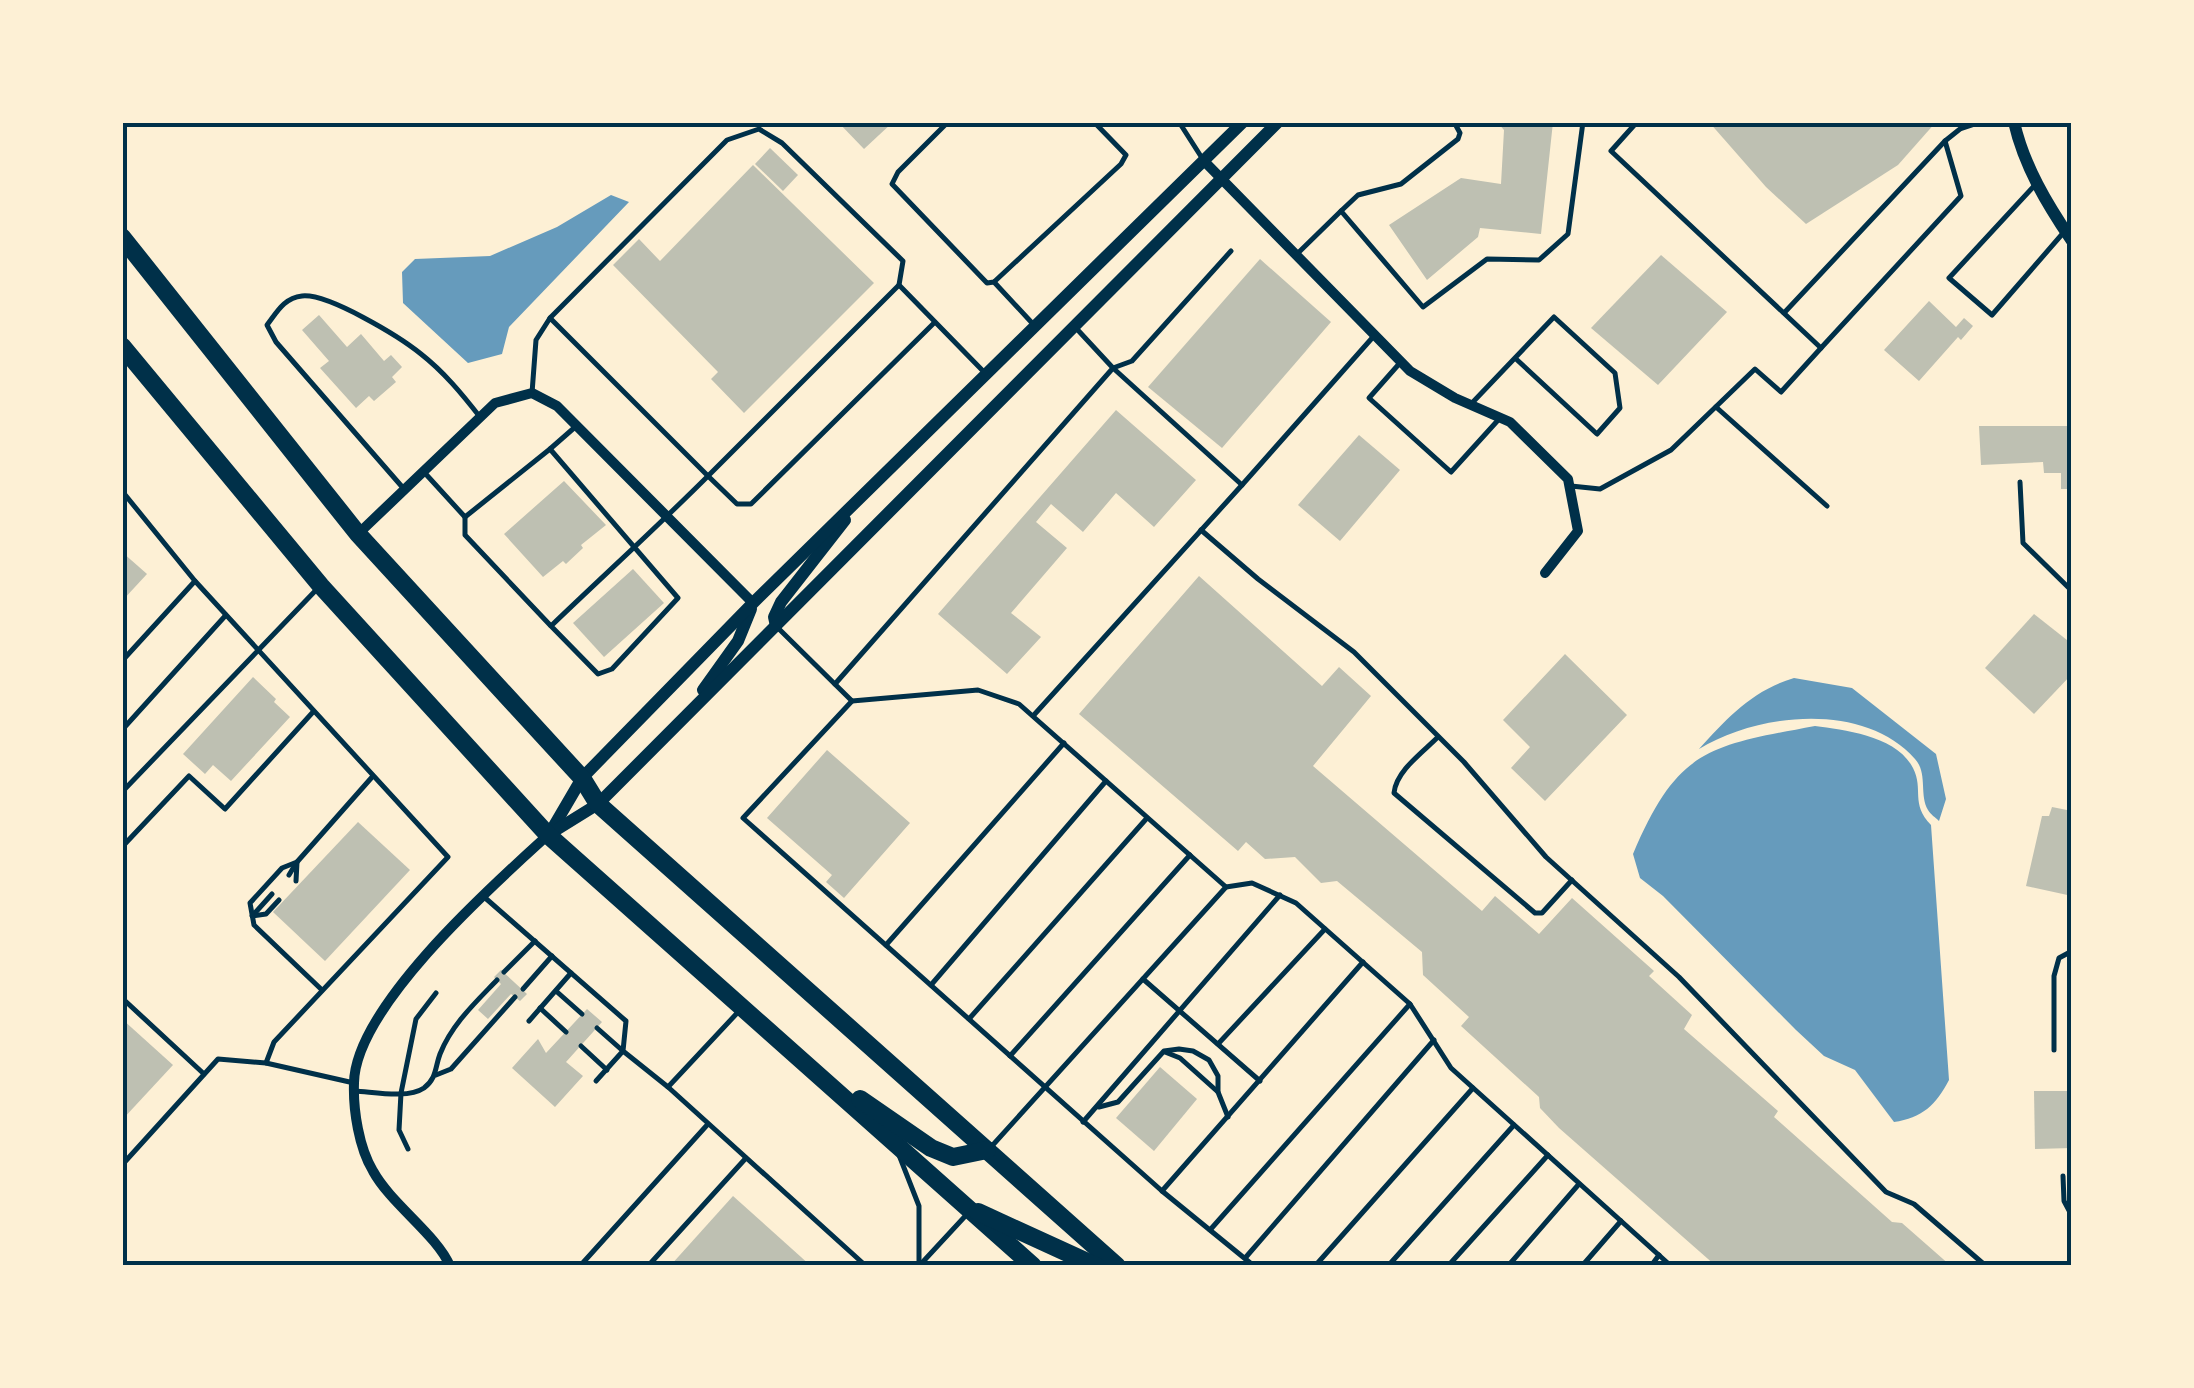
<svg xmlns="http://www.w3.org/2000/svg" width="2194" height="1388" viewBox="0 0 2194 1388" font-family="Inter,sans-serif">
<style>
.water{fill:#669bbc}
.building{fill:#bec0b2}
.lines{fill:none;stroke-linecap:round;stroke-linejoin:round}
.service{stroke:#003049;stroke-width:5}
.minor{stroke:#003049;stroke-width:10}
.tertiary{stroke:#003049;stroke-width:12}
.primary{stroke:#003049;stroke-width:18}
.neatline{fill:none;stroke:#003049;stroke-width:4}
</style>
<rect width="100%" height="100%" fill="#fdf0d5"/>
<g class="water">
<path d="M611,195L629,202L509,327L502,354L468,363L403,303L402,272L415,259L490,256L557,227Z"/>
<path d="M1794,678L1852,688L1936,754L1946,799L1939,821C1935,817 1931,815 1928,810C1919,795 1928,773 1915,759C1865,702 1760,712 1699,749C1727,718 1753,690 1794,678Z"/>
<path d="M1815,726C1845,730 1897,736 1913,768C1924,790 1910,803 1931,825L1949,1080C1936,1105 1922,1118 1894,1122L1855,1070L1824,1056L1796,1030L1663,896L1640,878L1633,854C1678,748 1709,746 1815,726Z"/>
</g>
<g class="building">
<path d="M838,122H893L864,149Z"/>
<path d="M1497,122H1553L1541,234L1480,228L1478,237L1427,280L1389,225L1461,178L1501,184L1504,130Z"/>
<path d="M1709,122H1936L1898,165L1806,224L1766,187Z"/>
<path d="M770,148L798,175L783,191L755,164Z"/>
<path d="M753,165L874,283L744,413L711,379L718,372L613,265L639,239L660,261Z"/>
<path d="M1661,255L1727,312L1658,385L1591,328Z"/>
<path d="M1260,259L1331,322L1222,448L1148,387Z"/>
<path d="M1929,301L1956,327L1964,318L1973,326L1961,340L1958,337L1919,381L1884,350Z"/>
<path d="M319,315L347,347L361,334L384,361L391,355L402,367L392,377L396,382L374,401L369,396L356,408L320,368L329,361L302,330Z"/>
<path d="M1116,410L1196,480L1154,527L1116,493L1083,532L1051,504L1036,522L1067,548L1011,613L1041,637L1007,674L938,614Z"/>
<path d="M1979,426H2072V489H2061V473H2044L2043,462L1981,465Z"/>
<path d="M1359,435L1400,470L1340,541L1298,505Z"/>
<path d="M564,481L606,525L581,545L583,548L566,564L563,561L543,577L504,534Z"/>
<path d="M122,552L147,574L122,601Z"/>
<path d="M633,569L664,603L604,657L573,623Z"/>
<path d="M1199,576L1322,686L1339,667L1371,696L1313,766L1482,911L1495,896L1539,934L1572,898L1654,971L1649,976L1692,1015L1684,1029L1778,1111L1774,1117L1892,1222L1902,1223L1951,1266H1716L1559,1128L1540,1108L1539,1097L1461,1026L1469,1017L1423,975L1422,952L1337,881L1321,883L1295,857L1265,859L1246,842L1238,851L1079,714Z"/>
<path d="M2034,614L2072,644V674L2034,714L1985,668Z"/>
<path d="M1565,654L1627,715L1545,801L1511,768L1530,747L1503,720Z"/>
<path d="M253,677L276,699L274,702L290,717L231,781L213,765L205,774L183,754Z"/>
<path d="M827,750L910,823L844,898L826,882L832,875L767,818Z"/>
<path d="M2052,807L2072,811V896L2026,886L2042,816H2049Z"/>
<path d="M358,822L410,870L325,961L273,912Z"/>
<path d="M501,970L527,994L520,1001L511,994L488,1019L478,1010L501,984L494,977Z"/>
<path d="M587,1009L602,1022L566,1062L583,1076L555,1107L512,1068L538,1039L546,1053Z"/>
<path d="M122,1019L173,1065L122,1120Z"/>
<path d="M1160,1067L1197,1099L1154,1151L1116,1118Z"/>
<path d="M2034,1091H2072V1148L2035,1149Z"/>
<path d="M733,1196L811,1266H670Z"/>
</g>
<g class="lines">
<g class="service">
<path d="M948,122L898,172L892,184L987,283L994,282L1121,164L1126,155L1094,122"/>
<path d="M1179,122L1202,158"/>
<path d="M1454,122L1460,133L1458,139L1401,184L1358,195L1341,211L1423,307L1487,259L1539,260L1568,234L1583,122"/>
<path d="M1637,122L1611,151L1821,348L1961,196L1945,141L1960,129L1981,122"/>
<path d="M2035,185L1949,278L1992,315L2064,232"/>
<path d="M1231,251L1132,361L1113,368L1242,485L1373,337"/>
<path d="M1297,254L1341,211"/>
<path d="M994,282L1033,324"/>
<path d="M899,285L708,476L737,504H751L934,323"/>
<path d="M1784,313L1945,141"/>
<path d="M550,318L727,140L759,129L782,143L903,261L899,285L984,372"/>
<path d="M1399,364L1369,398L1451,472L1500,418"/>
<path d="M1472,403L1554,317L1615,373L1620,408L1597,434L1515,358"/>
<path d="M1716,407L1827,506"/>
<path d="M550,449L574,428"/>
<path d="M423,471L465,517L550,449L678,598L612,669L598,674L551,626C603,576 657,527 708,476L550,318L536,340L532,393"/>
<path d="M2020,482L2023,543L2072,591"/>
<path d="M1571,486L1600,489L1671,450L1755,369L1781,392L1821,348"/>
<path d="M404,489L276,342L267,325C277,312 284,298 302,296C328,293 400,337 421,354C444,372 462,394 480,417"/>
<path d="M122,491L195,581L448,857L274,1042L266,1063"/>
<path d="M465,517V535L550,625"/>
<path d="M1201,530L1258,579L1354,652L1464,762L1546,857L1679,977L1886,1192L1914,1204L1986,1266"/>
<path d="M778,628L852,701L978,690L1019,704L1226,887L991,1147"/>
<path d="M122,661L195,581"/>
<path d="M835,684L1113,368L1075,327"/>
<path d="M852,701L743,818L1162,1191L1254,1266"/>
<path d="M1033,716L1242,485"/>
<path d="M122,730L226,615"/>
<path d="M1438,737C1423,752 1396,771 1394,793L1535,913H1542L1572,880"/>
<path d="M122,792L318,588"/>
<path d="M122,847L189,776L225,809L313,712"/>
<path d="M289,875L295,865"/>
<path d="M296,881L297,862"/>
<path d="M1226,887L1252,883L1296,903L1410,1004L1451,1068L1671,1266"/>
<path d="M483,896L626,1021L623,1051L668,1087L740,1010"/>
<path d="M254,914L272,894"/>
<path d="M252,916L266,914L279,900"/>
<path d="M886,945L1064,743"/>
<path d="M504,972L535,941"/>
<path d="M1143,979L1260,1081"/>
<path d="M931,985L1106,781"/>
<path d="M523,989L552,956"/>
<path d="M322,990L254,925L250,903L282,868L297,862L373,776"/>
<path d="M556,991L582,1014"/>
<path d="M122,998L204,1074"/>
<path d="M540,1008L566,1032"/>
<path d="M969,1019L1147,818"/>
<path d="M529,1021L571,973"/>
<path d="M1218,1044L1325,929"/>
<path d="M581,1046L607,1070"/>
<path d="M2054,1050V976L2059,958L2072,951"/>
<path d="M1165,1052L1180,1058L1218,1092"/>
<path d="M1010,1056L1190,855"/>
<path d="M436,1075L451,1069L515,997"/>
<path d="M596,1081L623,1051L597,1028"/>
<path d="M668,1087L866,1266"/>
<path d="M355,1091C374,1092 408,1099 424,1088C437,1078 435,1067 440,1054C452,1024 475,1003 497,980"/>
<path d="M1099,1107L1118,1102L1164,1051L1179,1049L1193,1051L1209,1060L1218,1076V1092L1228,1117"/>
<path d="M1083,1122L1280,895"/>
<path d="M408,1149L399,1130L401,1093L416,1019L436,993"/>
<path d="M899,1155L919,1206V1266"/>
<path d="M122,1165L218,1059L266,1063L354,1083"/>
<path d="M2063,1176L2064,1201L2072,1216"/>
<path d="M1162,1191L1363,962"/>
<path d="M1210,1230L1410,1004"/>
<path d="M1246,1257L1434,1040"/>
<path d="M580,1266L708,1124"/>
<path d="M648,1266L746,1158"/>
<path d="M919,1266L969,1212"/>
<path d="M1315,1266L1473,1088"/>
<path d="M1388,1266L1514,1125"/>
<path d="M1448,1266L1548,1155"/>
<path d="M1508,1266L1579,1184"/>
<path d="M1582,1266L1621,1221"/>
<path d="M1651,1266L1659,1255"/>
</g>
<g class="minor">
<path d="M1204,161L1410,371L1455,398L1510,422L1568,479L1578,531L1545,573"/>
<path d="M358,534L495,403L532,393L557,406L753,603"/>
<path d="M450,1266C437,1235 391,1204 373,1171C359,1148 353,1110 354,1083C355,1007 494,884 548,835"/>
</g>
<g class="tertiary">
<path d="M2014,122C2024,166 2047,204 2072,241"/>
<path d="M776,626L774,617L781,602L845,520"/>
<path d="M703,690L738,641L751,609"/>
<path d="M551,831L582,778L753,603L1243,122"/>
<path d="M548,835L598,804L1278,122"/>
</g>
<g class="primary">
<path d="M122,237L358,534L582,778L598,804L1117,1266"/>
<path d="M122,346L321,586L548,835L1033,1266"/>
<path d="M860,1099L931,1148L953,1157L987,1150"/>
<path d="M978,1212L1096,1266"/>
</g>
</g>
<rect width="2194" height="1388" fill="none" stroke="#fdf0d5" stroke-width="250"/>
<rect x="125" y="125" width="1944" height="1138" class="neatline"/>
</svg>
